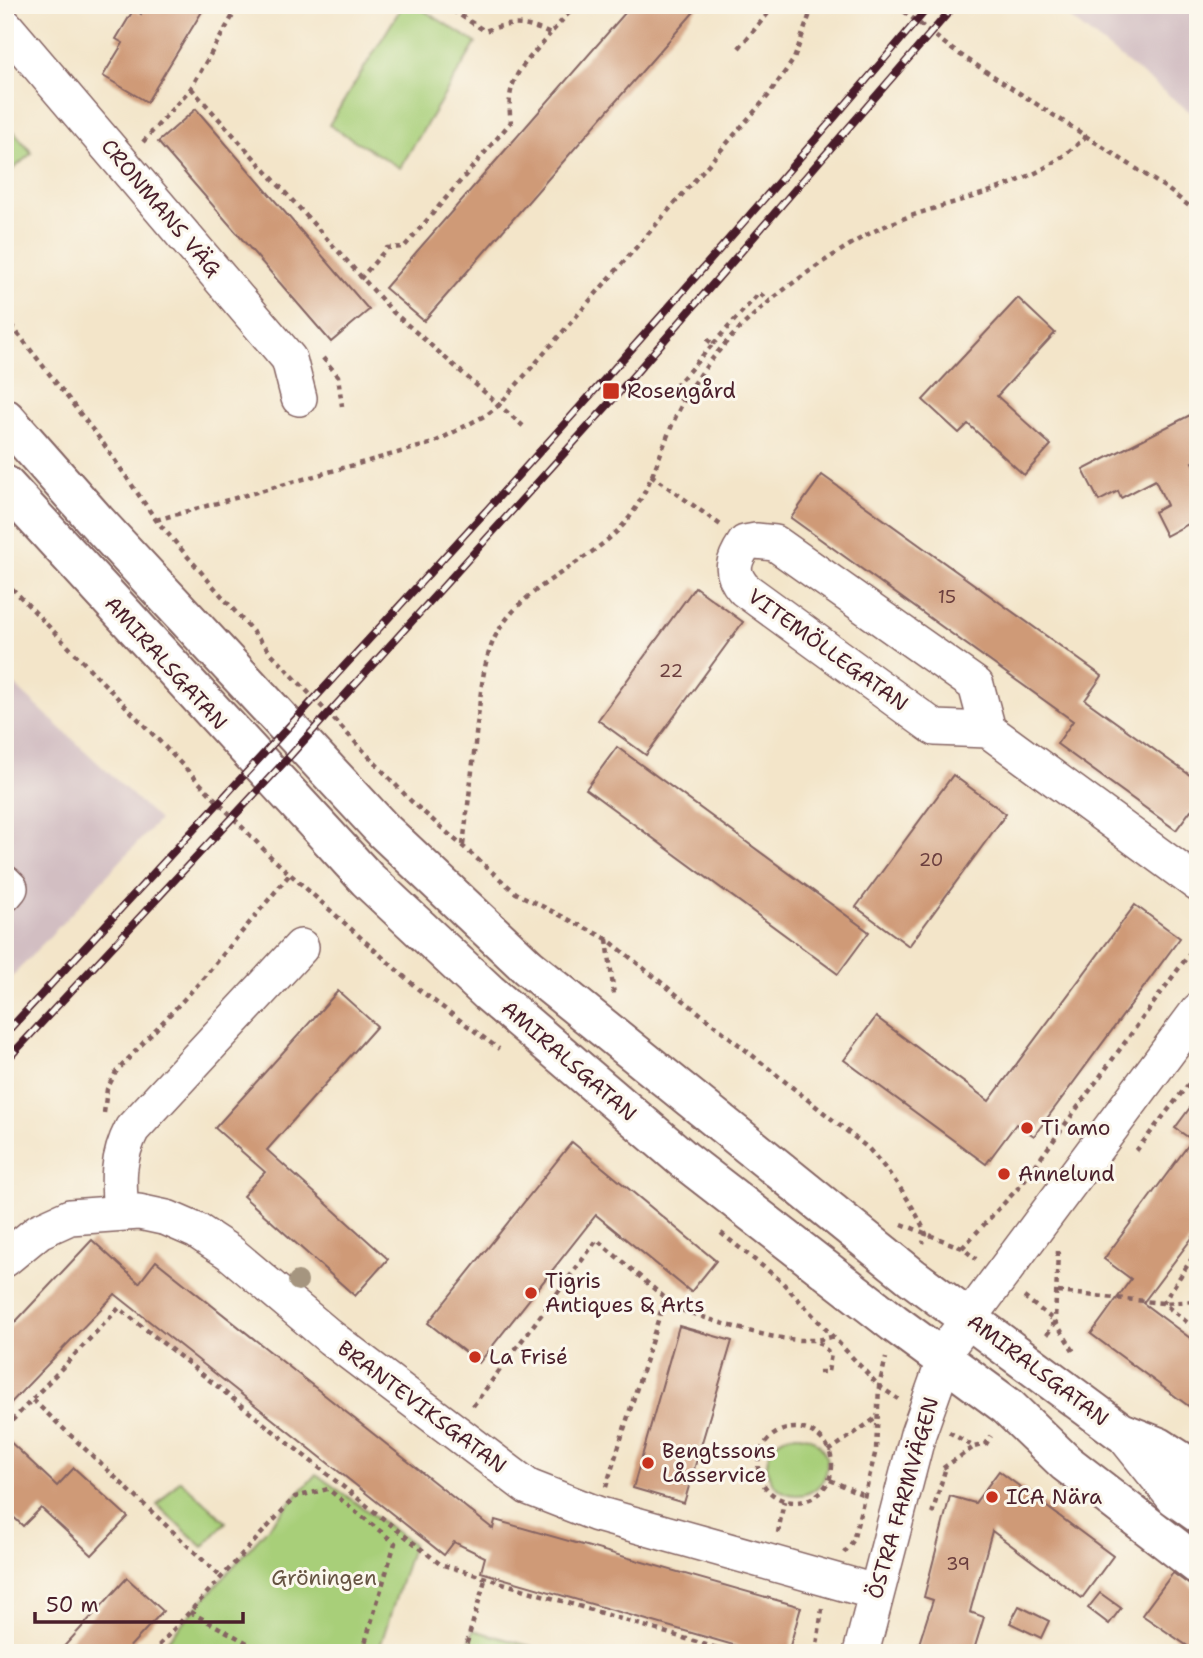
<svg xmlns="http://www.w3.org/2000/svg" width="1203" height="1658" viewBox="0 0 1203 1658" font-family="'Shantell Sans',sans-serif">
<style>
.industrial{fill:#d2bec2}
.green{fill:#a8cf79;stroke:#797752;stroke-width:2}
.building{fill:#cf9a77}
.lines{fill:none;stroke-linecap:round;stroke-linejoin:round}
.minor-casing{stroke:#856462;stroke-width:38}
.major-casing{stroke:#856462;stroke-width:42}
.path{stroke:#856462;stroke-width:4.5;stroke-dasharray:5 5;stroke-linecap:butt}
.minor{stroke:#fff;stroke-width:35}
.major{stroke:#fff;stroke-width:38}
.rail-casing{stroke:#4a1f2b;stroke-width:8}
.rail{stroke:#fbf7ec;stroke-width:5;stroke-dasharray:16;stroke-linecap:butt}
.tree{fill:#a5957f}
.poi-dot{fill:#c8321e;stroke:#fbf7ec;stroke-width:2.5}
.labels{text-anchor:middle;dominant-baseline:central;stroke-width:6;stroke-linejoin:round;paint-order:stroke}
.number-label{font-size:18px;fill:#6b3e3e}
.street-label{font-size:21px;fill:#4a1f2b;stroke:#fbf7ec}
.poi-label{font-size:21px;fill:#4a1f2b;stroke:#fbf7ec;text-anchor:start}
.park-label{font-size:21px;fill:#665442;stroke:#fbf7ec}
</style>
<rect width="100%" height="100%" fill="#fbf7ec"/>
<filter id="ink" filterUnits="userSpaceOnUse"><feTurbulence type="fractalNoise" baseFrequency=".0143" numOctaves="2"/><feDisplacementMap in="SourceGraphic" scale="14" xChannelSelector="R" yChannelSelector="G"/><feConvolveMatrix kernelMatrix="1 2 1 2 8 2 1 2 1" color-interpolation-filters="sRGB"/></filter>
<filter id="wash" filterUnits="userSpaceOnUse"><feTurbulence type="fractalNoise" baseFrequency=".00686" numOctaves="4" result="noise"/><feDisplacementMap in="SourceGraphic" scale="28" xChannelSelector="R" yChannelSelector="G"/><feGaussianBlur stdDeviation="1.57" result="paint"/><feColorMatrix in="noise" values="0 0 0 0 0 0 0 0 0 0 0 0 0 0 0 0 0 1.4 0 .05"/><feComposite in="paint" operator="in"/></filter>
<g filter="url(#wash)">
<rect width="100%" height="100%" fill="#f3e5c9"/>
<g class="industrial">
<path d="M1053,5H1198V118Z"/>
<path d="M5,676L159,820L5,984Z"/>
</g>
<g class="green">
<path d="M403,5H415L476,43L400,168L329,125Z"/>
<path d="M5,121L32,153L5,176Z"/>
<circle cx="797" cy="1465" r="30"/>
<path d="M316,1474L413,1544L378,1653H156Z"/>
<path d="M180,1480L226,1522L203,1547L157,1505Z"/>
<path d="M473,1630L533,1647L532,1653H466Z"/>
</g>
<g id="blocks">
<g class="building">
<path d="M146,5H206L147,102L103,76L123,43L116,39L134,9L141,14Z"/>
<path d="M632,5H700L424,321L385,288Z"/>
<path d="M196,109L369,310L331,342L158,142Z"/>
<path d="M1018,298L1055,333L997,396L1051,445L1024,475L968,424L959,433L923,400Z"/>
<path d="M1198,411V459L1193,462L1198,471V539L1190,523L1166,536L1154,512L1167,505L1155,480L1121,498L1118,491L1099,501L1083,470Z"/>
<path d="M822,475L1102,676L1085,700L1198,781V815L1191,810L1176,830L1057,744L1073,721L791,518Z"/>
<path d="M695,587L743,622L646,755L598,720Z"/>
<path d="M617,747L869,932L838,974L586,789Z"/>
<path d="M953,775L1006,814L909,946L856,907Z"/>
<path d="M1135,905L1180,938L1034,1136L1016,1124L986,1164L844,1060L876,1017L989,1101Z"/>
<path d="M338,991L377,1026L267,1150L388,1259L355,1296L243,1196L265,1172L215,1128Z"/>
<path d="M1198,1097V1230L1143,1303L1198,1344V1413L1091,1334L1131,1279L1104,1259L1192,1140L1175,1128Z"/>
<path d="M572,1142L716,1261L691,1292L596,1215L479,1363L428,1323Z"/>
<path d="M92,1240L139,1283L156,1261L493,1529L495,1520L801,1607L788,1653H761L481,1572L485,1557L454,1542L444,1555L115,1294L5,1409V1333Z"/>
<path d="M679,1326L732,1341L684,1503L633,1488Z"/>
<path d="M5,1437L57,1486L74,1468L128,1517L92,1555L41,1508L23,1526L5,1509Z"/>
<path d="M999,1471L1113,1556L1082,1598L992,1531L970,1612L984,1617L973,1653H916L933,1600L924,1597L950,1496L975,1503Z"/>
<path d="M1173,1573L1198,1591V1653L1142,1615Z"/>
<path d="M127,1578L163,1611L124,1653H58Z"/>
<path d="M1100,1593L1121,1608L1109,1624L1088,1608Z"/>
<path d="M1019,1606L1049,1621L1041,1638L1010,1623Z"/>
</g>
</g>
</g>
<g filter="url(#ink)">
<use href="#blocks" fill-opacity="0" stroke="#856462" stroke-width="2"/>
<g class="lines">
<g class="minor-casing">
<g id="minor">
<path d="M5,26L289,359L299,398"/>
<path d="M988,730L976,685L775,543L756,541L745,543C733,561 729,572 744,589L935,728L988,730L1198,884"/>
<path d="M5,883L10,888L5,894"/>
<path d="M121,1212C118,1180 117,1158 132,1129L301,947"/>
<path d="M5,1259L39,1231L70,1217L139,1212L167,1218L197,1231L229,1252L331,1338L528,1487L597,1514L875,1592"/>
<path d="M1121,1432L1174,1498L1198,1515"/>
<path d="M861,1653L918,1434L950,1344L1198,1011"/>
</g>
</g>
<g class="major-casing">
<g id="major">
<path d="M5,418L96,521L384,831L528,967L912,1277L1121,1432L1159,1447L1198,1472"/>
<path d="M5,485L367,879L489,993L683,1159L894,1323L1007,1406L1066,1463L1198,1565"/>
</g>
</g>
<g class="path">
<path d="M444,5L485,31C510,22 526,22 550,34L576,5"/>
<path d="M896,5L953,50L1166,188L1198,213"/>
<path d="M739,48L775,5"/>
<path d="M191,88L393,312L523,426"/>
<path d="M143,142L191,88L239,5"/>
<path d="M360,279L387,248L404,247L511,122C504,77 524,66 550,34"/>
<path d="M5,317L103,443L156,520L272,654L411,801L516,893L607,939L868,1148C892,1175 911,1200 926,1234L923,1243"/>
<path d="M713,344L759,293L769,301"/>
<path d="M323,358L338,376L342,406"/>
<path d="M683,401L672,390L713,344L707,339"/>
<path d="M651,475L722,526"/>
<path d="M156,520L433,443L488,414L499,405L768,96L794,59L813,5"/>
<path d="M5,581L271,857L418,989L499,1049"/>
<path d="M463,845C468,805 473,765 477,725C481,695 482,664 495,637C523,583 587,566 625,523C654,488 662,438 685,399C723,331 791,280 858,240C931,196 1023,201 1086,136"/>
<path d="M607,939L614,995"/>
<path d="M104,1113L107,1089L116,1072L201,981L290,874"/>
<path d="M1136,1151L1198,1072"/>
<path d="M902,1224L962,1248L976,1259"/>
<path d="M721,1233L781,1281L879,1386L898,1399"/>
<path d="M962,1248L1021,1185L1198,942"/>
<path d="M1198,1249L1163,1303L1198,1331"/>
<path d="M1058,1251L1055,1321L1076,1355"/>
<path d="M1058,1292L1163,1303L1198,1301"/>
<path d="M1024,1297L1055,1321L1046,1337"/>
<path d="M663,1305C711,1317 787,1352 834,1336"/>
<path d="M818,1342L831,1354L828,1372H818"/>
<path d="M33,1400L221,1577"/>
<path d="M473,1406L597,1240L665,1298L606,1487"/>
<circle cx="795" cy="1465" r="37"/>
<path d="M5,1428L119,1308L440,1564L733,1653"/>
<path d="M949,1432L974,1447L986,1444L991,1436"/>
<path d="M829,1451L879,1416"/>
<path d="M943,1468L974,1447"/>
<path d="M830,1480L864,1495"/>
<path d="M932,1514L946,1467"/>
<path d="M778,1533L784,1501"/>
<path d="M844,1553L853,1541L876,1450L879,1386L886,1358"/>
<path d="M190,1612L266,1653"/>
<path d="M152,1653L295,1497L328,1489L395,1543L362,1653"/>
<path d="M464,1653L485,1580"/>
<path d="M816,1653L822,1609"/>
</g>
<use href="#minor" class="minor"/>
<use href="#major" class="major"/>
<g class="rail-casing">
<g id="rail">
<path d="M5,1034C318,695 633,358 930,5"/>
<path d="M5,1062L289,757L615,397L955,5"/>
</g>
</g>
<use href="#rail" class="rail"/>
</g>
<circle class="tree" cx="298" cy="1281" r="10"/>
</g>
<g class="poi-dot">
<rect x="602" y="382" width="18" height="18" rx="3.5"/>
<circle cx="1027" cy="1128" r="7"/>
<circle cx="1004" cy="1174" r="7"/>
<circle cx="531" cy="1293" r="7"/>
<circle cx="475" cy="1357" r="7"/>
<circle cx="648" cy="1463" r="7"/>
<circle cx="992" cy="1497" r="7"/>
</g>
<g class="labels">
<g class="number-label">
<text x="947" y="597">15</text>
<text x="671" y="671">22</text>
<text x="931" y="860">20</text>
<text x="958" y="1564">39</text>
</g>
<g class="street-label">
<text transform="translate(161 208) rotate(50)">CRONMANS VÄG</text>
<text transform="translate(828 650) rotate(36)">VITEMÖLLEGATAN</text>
<text transform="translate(166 663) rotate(48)">AMIRALSGATAN</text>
<text transform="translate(569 1061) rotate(41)">AMIRALSGATAN</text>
<text transform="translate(1038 1370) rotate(37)">AMIRALSGATAN</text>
<text transform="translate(422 1407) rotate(37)">BRANTEVIKSGATAN</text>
<text transform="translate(903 1498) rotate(-74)">ÖSTRA FARMVÄGEN</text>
</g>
<g class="poi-label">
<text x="627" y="391">Rosengård</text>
<text x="1041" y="1128">Ti amo</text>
<text x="1018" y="1174">Annelund</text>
<text x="545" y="1281">Tigris<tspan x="545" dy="24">Antiques &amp; Arts</tspan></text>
<text x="489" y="1357">La Frisé</text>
<text x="662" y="1451">Bengtssons<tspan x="662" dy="24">Låsservice</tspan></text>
<text x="1006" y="1497">ICA Nära</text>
</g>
<g class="park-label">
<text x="324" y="1578">Gröningen</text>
</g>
</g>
<rect width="1203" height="1658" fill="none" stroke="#fbf7ec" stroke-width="28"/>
<path d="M35 1612v10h208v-10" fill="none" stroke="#4a1f2b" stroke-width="3.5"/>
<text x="46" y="1612" font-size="21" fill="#4a1f2b" stroke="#fbf7ec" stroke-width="5" paint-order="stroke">50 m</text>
</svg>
